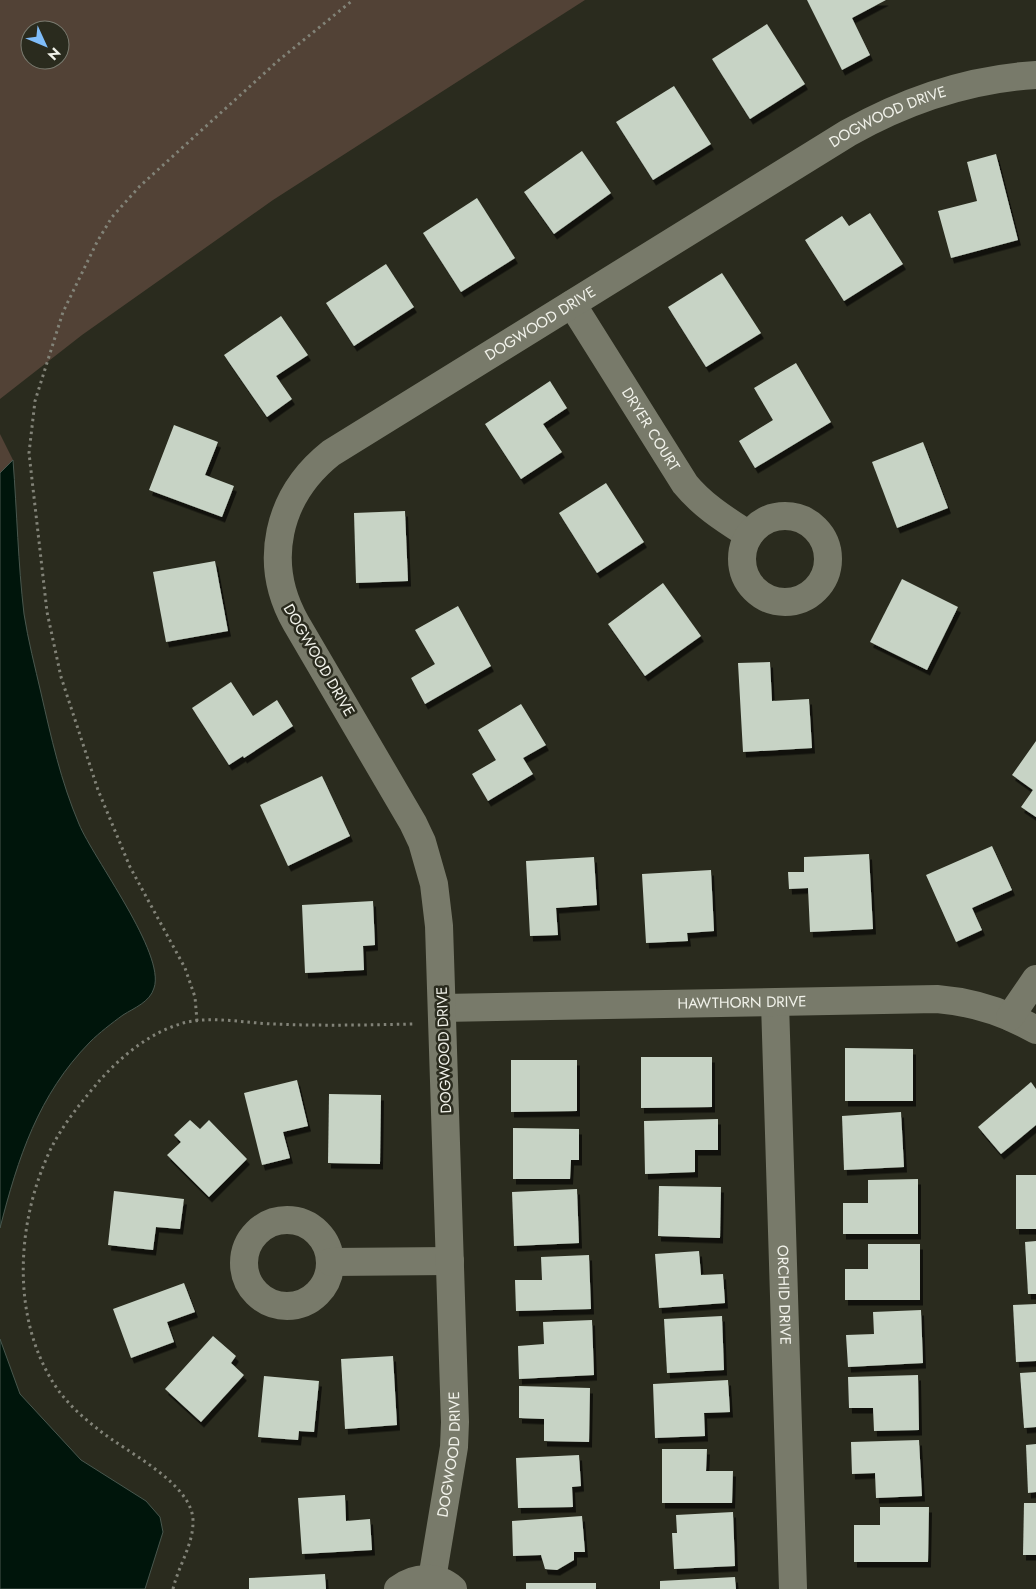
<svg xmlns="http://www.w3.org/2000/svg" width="1036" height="1589" viewBox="0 0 1036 1589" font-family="Jost,sans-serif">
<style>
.green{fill:#524236;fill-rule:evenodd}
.water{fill:#00150b;stroke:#48574e}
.building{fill:#c7d3c5;filter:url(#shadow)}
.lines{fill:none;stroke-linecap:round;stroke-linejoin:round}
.path{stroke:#828378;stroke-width:3;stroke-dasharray:2.5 4;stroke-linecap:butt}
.street{stroke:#787a6a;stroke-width:28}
.labels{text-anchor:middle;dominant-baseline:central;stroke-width:5;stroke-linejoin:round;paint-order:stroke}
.street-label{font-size:15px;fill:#f1f2ea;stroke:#2a2b1e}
</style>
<defs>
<filter id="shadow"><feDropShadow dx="3" dy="5.5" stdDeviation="0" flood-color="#0009"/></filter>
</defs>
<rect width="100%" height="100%" fill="#2a2b1e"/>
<g class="green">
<path d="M0,0H585L273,200L82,335L0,399ZM30,30H60V60H30Z"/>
<path d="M0,434L13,460L0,473Z"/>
</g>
<g class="water">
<path d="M13,460C17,512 18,563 24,614C28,640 35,667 41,693C51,737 61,782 79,824C93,858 166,954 154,988C150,1002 134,1008 123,1015C112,1023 99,1033 90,1042C38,1095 18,1158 0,1228V473Z"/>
<path d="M0,1339L20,1394L81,1460L146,1501L160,1517L163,1532L145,1589H0Z"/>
</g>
<g class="building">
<path d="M807,0H886L852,18L870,55L842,70Z"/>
<path d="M767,24L805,84L750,119L712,59Z"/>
<path d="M674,86L711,144L653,180L616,122Z"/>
<path d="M582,151L611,193L554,234L524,192Z"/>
<path d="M996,154L1018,240L951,258L938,211L977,201L967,162Z"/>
<path d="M477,198L515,258L461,292L423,233Z"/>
<path d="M870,213L903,264L844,301L805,240L842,216L849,226Z"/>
<path d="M386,264L414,307L354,346L326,303Z"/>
<path d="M722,273L761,333L706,367L668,307Z"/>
<path d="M281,316L308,355L276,376L292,399L267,417L224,355Z"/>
<path d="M796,363L831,422L755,468L739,441L773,420L754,388Z"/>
<path d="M550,381L567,408L543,424L562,452L521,479L485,424Z"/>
<path d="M174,425L218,442L205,475L234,486L222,517L149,490Z"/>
<path d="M923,442L948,508L897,528L872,462Z"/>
<path d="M606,483L644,542L597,573L559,513Z"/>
<path d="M405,511L408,581L356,583L354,513Z"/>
<path d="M215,561L228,631L166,642L153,572Z"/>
<path d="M902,579L958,607L927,670L870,642Z"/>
<path d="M663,583L701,636L645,676L608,624Z"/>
<path d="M458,606L491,666L425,704L411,678L435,664L415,630Z"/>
<path d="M770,662L772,701L809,699L812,748L743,752L738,663Z"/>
<path d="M231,682L253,716L277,700L293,726L244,758L243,756L229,765L192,708Z"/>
<path d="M521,704L546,745L523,758L533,774L488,801L472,774L496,760L478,730Z"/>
<path d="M1036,741V817L1021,807L1033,790L1012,775Z"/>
<path d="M322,776L350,836L288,866L260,805Z"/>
<path d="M992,846L1012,890L972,908L982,930L956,942L926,875Z"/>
<path d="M869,854L873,929L810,932L808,888L789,889L788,872H804V857Z"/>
<path d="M594,857L597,905L556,908L558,935L530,936L526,861Z"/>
<path d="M711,870L714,931L687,933L688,941L646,943L642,874Z"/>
<path d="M373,901L375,945L363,946L364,970L305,973L302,905Z"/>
<path d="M845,1048L913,1049V1101H845Z"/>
<path d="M641,1057H712V1107L641,1108Z"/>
<path d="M511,1060H577V1111L511,1112Z"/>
<path d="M297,1080L308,1126L283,1132L290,1158L262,1165L244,1093Z"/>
<path d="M1031,1082L1036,1089V1125L1001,1154L978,1127Z"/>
<path d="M329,1094L381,1095L380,1164L328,1163Z"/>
<path d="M901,1112L904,1167L844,1170L842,1116Z"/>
<path d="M718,1119V1150H695V1172L645,1174L644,1121Z"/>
<path d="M190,1120L200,1129L209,1120L247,1159L209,1197L167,1155L181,1142L174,1135Z"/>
<path d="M513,1128L579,1129V1160H571L570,1179H513Z"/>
<rect x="1016" y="1175" width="20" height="54"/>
<path d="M918,1179V1234H843V1203H868V1180Z"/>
<path d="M659,1186L721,1187L720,1238L658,1236Z"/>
<path d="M577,1189L579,1243L514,1246L512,1192Z"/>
<path d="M114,1191L184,1199L180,1229L156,1227L153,1250L108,1245Z"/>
<path d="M1036,1241V1294H1028L1025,1242Z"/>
<path d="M868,1244H920V1300H845V1269H868Z"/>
<path d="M699,1251L701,1275L723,1274L725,1303L659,1308L655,1254Z"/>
<path d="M589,1255L591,1309L516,1311L515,1280H542L541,1257Z"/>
<path d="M184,1283L195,1312L167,1322L174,1342L131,1358L113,1309Z"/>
<path d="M1036,1304V1361L1016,1362L1013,1305Z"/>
<path d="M921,1310L923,1363L848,1367L846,1335L874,1334L873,1312Z"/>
<path d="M722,1316L724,1370L667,1373L664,1319Z"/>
<path d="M592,1320L594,1375L519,1379L518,1346L544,1344L543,1322Z"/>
<path d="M213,1336L236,1356L231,1363L244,1375L201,1422L165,1389Z"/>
<path d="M393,1356L397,1425L345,1429L341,1359Z"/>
<path d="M1036,1372V1427L1024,1428L1020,1373Z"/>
<path d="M918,1375L919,1430L874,1431L873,1408H849L848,1377Z"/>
<path d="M264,1376L319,1381L314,1432L299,1431L298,1440L258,1437Z"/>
<path d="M728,1380L730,1412L704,1413L705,1436L655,1438L653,1384Z"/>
<path d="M519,1386L590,1388L589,1442L544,1441V1419L519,1418Z"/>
<path d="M919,1440L922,1496L876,1498L875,1473L852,1474L851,1442Z"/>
<path d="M1036,1444V1492L1028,1493L1026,1445Z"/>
<path d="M662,1449H707L706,1471H733L732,1503H662Z"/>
<path d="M579,1455L581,1486L572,1487L573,1507L518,1508L516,1458Z"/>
<path d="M345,1495L346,1521L370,1519L372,1550L302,1554L298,1498Z"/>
<path d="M1024,1503H1036V1555H1023Z"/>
<path d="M880,1507H929L928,1562H854V1525H880Z"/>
<path d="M733,1512L735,1566L674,1569L672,1533H677L676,1515Z"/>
<path d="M582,1516L585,1552H574V1560L557,1570L545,1569L541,1555L513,1556L512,1521Z"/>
<path d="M325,1574L326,1589H249V1578Z"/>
<path d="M735,1577L736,1589H660V1581Z"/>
<rect x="526" y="1583" width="70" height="6"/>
</g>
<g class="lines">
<g class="path">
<path d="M197,1021L195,997L185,968L130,867L98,790L61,677L47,612L29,453L35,401L63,312L97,242L112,217L140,186L279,60L353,0"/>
<path d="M173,1589C178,1567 193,1545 193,1522C194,1484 126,1452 99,1430C81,1416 63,1400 51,1379C13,1315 17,1229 45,1162C57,1131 79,1105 100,1080C122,1056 148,1034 180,1024C207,1015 245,1023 273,1024C320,1026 367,1025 414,1024"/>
</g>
<g class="street">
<path id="s1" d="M572,304L685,484C703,506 726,520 749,535"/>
<circle cx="785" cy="559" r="43"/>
<path id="s2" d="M775,1003L793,1589"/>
<path id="s3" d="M442,1008L937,999C973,1002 1005,1012 1036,1030"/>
<path d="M1010,1017L1036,979"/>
<circle cx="287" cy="1263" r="43"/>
<path d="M331,1262L450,1261"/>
<path id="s4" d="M432,1579L454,1447L455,1422L439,926L434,884L422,842L413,823L296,623C262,563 277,496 331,453L848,133C907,100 968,79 1036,75"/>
<path d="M398,1589C415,1576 437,1575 453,1589"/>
</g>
</g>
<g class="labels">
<g class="street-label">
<text stroke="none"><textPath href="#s4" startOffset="1835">DOGWOOD DRIVE</textPath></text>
<text stroke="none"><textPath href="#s4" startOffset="1430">DOGWOOD DRIVE</textPath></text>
<text stroke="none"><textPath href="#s1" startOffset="148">DRYER COURT</textPath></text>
<text transform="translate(319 660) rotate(60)">DOGWOOD DRIVE</text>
<text stroke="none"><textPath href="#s3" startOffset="300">HAWTHORN DRIVE</textPath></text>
<text transform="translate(444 1050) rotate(-92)">DOGWOOD DRIVE</text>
<text stroke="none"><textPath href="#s2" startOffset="292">ORCHID DRIVE</textPath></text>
<text stroke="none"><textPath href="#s4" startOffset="126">DOGWOOD DRIVE</textPath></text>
</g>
</g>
<g transform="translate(45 45) rotate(134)"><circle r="24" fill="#2a2b1e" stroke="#7a7b70"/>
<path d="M0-4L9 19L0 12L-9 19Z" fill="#7fbdfa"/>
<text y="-8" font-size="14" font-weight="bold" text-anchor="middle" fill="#f1f2ea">N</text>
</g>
</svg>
